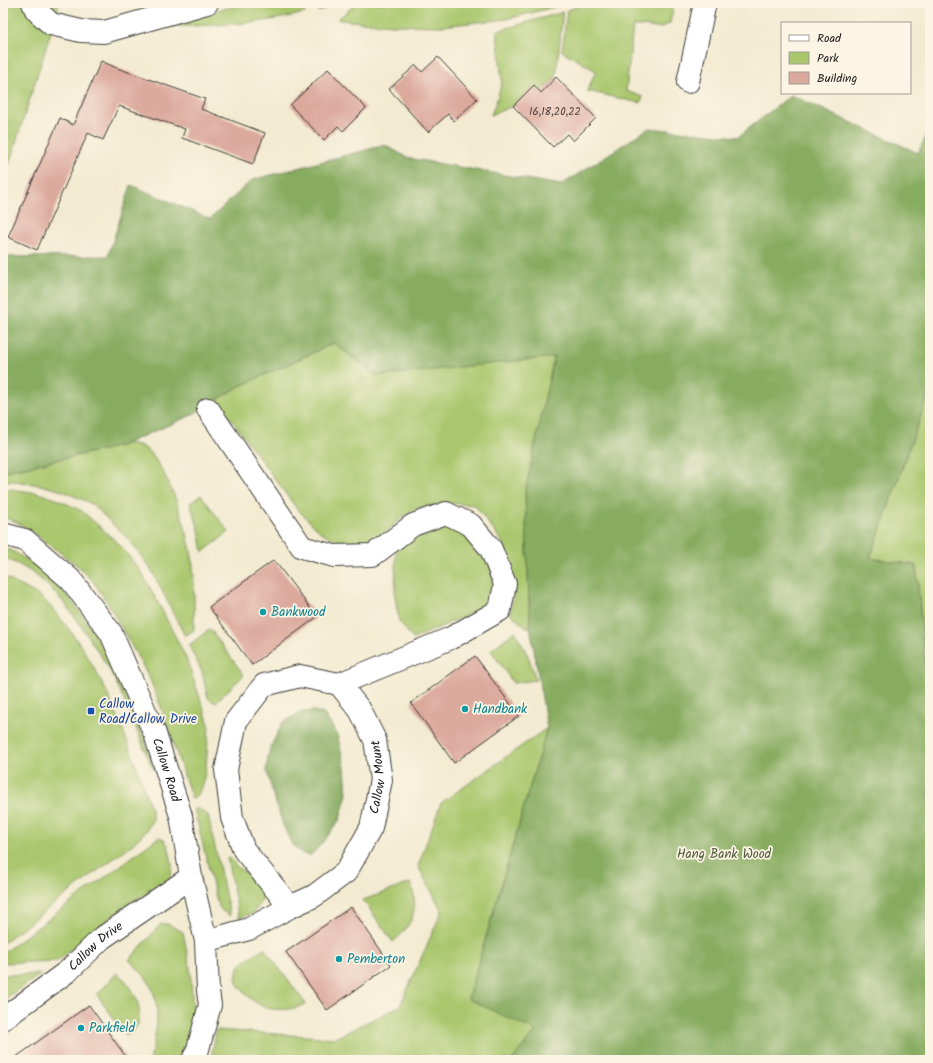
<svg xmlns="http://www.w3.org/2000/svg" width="933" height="1063" viewBox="0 0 933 1063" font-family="Kalam,sans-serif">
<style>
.green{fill:#aac76e;stroke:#637245}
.forest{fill:#87ac61;stroke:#52643e}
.building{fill:#dca99d}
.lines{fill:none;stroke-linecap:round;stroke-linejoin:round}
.minor-casing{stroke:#3c3b37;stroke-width:24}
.minor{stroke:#fff;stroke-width:22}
.culture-dot{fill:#0f9aa8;stroke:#fcf5e5;stroke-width:1.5}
.transit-dot{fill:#1a4fb4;stroke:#fcf5e5;stroke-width:1.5}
.labels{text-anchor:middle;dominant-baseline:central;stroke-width:3.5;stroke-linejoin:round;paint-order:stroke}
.number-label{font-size:11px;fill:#4c3f3c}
.culture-label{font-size:13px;fill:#0d838f;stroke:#fcf5e5;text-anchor:start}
.transit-label{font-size:13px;fill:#164399;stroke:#fcf5e5;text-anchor:start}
.street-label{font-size:13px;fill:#1c1c1c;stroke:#fcf5e5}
.park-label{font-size:13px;fill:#4e5839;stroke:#fcf5e5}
</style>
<rect width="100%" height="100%" fill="#fcf5e5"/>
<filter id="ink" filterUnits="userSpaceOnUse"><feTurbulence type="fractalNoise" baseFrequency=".025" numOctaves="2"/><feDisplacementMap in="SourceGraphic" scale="8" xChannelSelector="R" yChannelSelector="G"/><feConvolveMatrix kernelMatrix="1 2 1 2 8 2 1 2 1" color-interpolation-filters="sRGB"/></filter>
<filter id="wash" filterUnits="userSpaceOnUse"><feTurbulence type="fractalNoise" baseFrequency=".012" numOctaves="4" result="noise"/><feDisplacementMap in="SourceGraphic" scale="16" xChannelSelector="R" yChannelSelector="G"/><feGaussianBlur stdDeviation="0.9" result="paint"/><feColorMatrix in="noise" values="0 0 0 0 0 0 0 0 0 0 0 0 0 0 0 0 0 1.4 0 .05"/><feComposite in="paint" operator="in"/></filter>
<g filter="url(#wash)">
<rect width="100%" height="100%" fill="#f3ebd1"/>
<g class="green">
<path d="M3,3H58V10L3,183Z"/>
<path d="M249,3H301L305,13C260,25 213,25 166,27L164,22Z"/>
<path d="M315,3H335L319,12Z"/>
<path d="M357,3H570L507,19L441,26L392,25L340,20L338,19Z"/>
<path d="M588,3H674L670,23L661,28L641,26H633L626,91L643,97L640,103L587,91L596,71L562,51L567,10Z"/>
<path d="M563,12L556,77L540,92L534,86L513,106L491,115L497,99L502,81L497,31Z"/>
<path d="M334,343L377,376L554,356L525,492L530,627H525L510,613L515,588L503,543L475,505L447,503L419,508L401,518L384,534L358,543L337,541L319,531L297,509L217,400L240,386Z"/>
<path d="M930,390V713L916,565L870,559Z"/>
<path d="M128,443C132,444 139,444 143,447C166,461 188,530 192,556C195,581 194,605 194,630L185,636L152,571L129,540L92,504L63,491L40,485L14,481H3V472L120,446Z"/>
<path d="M3,489H10L38,493L59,500L82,511L120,545L142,573L163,612L186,658L209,724L206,767L203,782L199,793L192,799L161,707L149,677L110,607L93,581L79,567L30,530L16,522L3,517Z"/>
<path d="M201,495L229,532L203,552L199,530L190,503Z"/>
<path d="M438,523L458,525L490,564L495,590L491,601L483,608L413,639L399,621L395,596L396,554L397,547Z"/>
<path d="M3,547C12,550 19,555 27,560C32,564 39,568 44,572C98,619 133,706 156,772L150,763C138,734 127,704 113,676C106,662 95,648 87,635C65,602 42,571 3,558Z"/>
<path d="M3,576C14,583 33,591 43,599C49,604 54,611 59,617C106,671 127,741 151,808L153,819L146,831L134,843L3,943Z"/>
<path d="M210,629L244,675L215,703L208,698L202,672L189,645Z"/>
<path d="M515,631L529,658L536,680L513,683L491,650Z"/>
<path d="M547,728L468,998L536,1031L512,1060H211L216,1030L335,1038L400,1006L442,911L418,866L441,803Z"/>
<path d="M194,809H198L208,815L230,916L221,910L217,902Z"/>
<path d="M159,837L162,838L168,845L172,863L171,877L162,887L140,897L123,908L57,961L3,963V953Z"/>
<path d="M229,856L238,868L254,877L259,884L263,898L254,913L239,918L227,858Z"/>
<path d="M411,883C419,909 413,925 393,942L363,900Z"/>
<path d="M161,924H168L183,932L190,967L194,1022L184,1060H150C156,1034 163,1005 148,981C143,973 135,966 129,960Z"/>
<path d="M264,948L306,1004C294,1010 279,1011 267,1008C258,1006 240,991 237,982C235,977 237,971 239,967C242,961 257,953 264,948Z"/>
<path d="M117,973C131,983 144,1006 138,1024C136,1027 133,1031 130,1034L126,1035L97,995Z"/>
<path d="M41,974L6,998L3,1000V975Z"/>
</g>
<g class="forest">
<path d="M791,95L918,153L930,128V390L870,558L916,565L930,713V1060H512L536,1031L468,999L547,728L530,627L525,492L554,357L377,376L334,343L240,386L190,416L120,446L3,472V257L108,256L131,185L210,219L252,180L385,145L408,158L561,185L649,128L738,137Z"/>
<path d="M315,711L324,714L337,734L345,766L347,794L340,819L324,841L311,855L303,854L292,845L283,825L273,794L266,769L270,748L283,722L302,712Z"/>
</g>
<g id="blocks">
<g class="building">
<path d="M438,57L477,99L454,121L448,114L428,132L389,89L416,65L422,72Z"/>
<path d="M101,61L117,68L205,99L201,109L265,133L253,164L182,138L185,129L119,106L103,140L88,133L37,250L8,237L60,118L73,125Z"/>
<path d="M328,69L366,108L343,131L338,126L324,140L290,105Z"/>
<path d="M556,77L596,118L573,141L567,134L553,147L513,106L534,85L541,93Z"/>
<path d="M274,560L317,617L252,665L209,607Z"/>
<path d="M475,656L519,716L454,763L411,703Z"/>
<path d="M351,907L391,965L327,1010L286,952Z"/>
<path d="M89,1005L128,1060H12Z"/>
</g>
</g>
</g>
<g filter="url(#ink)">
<use href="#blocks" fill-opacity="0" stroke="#3c3b37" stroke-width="1"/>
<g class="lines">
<g class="minor-casing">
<g id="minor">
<path d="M33,3L36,10L51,24L81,31L104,32L207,3"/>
<path d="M688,82L705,3"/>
<path d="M208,409L302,547L334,556L373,555L413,525L446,513L471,525L491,549L505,584L500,610L451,638L339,684"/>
<path id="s1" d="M3,534L25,540L71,580L111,633L155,734L181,816L191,877L206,941L208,991L210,1005L198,1049L193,1060"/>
<path id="s2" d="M206,941L249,929L290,907L314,896L346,872L371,828L381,780L375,740L360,710L339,684L300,676L264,685L236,721L226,770L232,818L244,850L290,907"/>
<path id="s3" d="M3,1019L68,971L102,938L191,877"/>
</g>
</g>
<use href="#minor" class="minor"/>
</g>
</g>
<g class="culture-dot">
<circle cx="263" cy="612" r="4"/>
<circle cx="465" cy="709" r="4"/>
<circle cx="339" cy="959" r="4"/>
<circle cx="81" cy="1028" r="4"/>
</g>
<rect class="transit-dot" x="87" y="707" width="8" height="8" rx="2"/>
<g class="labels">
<g class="number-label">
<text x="555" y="112">16,18,20,22</text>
</g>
<g class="culture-label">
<text x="271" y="612">Bankwood</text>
<text x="473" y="709">Handbank</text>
<text x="347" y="959">Pemberton</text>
<text x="89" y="1028">Parkfield</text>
</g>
<g class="transit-label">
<text x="99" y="704">Callow<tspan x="99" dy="15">Road/Callow Drive</tspan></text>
</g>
<g class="street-label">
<text stroke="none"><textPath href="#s1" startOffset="298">Callow Road</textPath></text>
<text stroke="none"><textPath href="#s2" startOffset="260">Callow Mount</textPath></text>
<text stroke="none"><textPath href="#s3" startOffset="118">Callow Drive</textPath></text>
</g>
<g class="park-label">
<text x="724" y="854">Hang Bank Wood</text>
</g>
</g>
<rect width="933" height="1063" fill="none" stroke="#fcf5e5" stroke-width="16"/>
<rect x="781" y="22" width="130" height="72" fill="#fcf5e5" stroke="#a29e95"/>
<rect x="789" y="35" width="20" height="6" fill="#ffffff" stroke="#a29e95"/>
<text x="817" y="42" font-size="12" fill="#1c1c1c">Road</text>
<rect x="789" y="52" width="20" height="12" fill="#aac76e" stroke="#a29e95"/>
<text x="817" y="62" font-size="12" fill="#1c1c1c">Park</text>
<rect x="789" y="72" width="20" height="12" fill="#dca99d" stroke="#a29e95"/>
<text x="817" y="82" font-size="12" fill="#1c1c1c">Building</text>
</svg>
